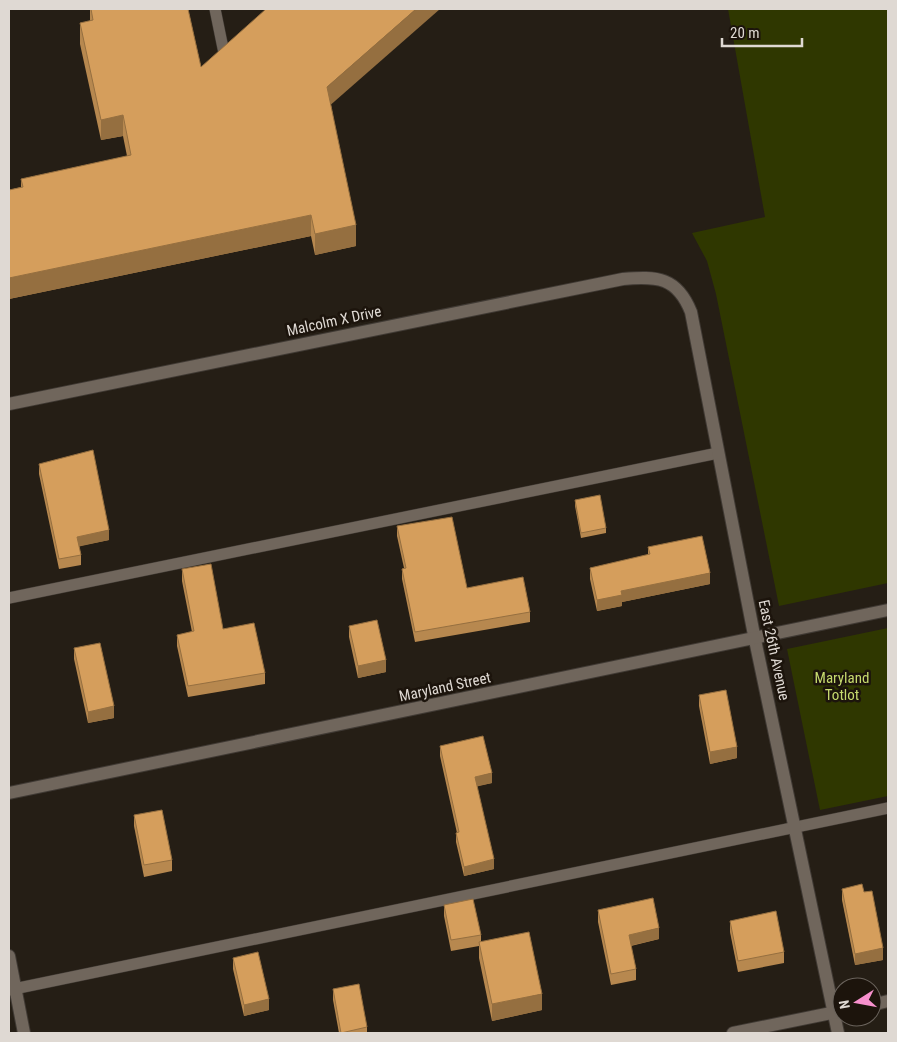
<svg xmlns="http://www.w3.org/2000/svg" width="897" height="1042" viewBox="0 0 897 1042" font-family="'Roboto Condensed',sans-serif">
<style>
.green{fill:#2f3700}
.lines{fill:none;stroke-linecap:round;stroke-linejoin:round}
.lane-casing{stroke:#403a34;stroke-width:12}
.street-casing{stroke:#403a34;stroke-width:14}
.lane{stroke:#70665c;stroke-width:11}
.street{stroke:#70665c;stroke-width:12}
.wall{fill:#b7884f}
.shaded-wall{fill:#956f40}
.building{fill:#d59e5c;stroke:#956f40}
.labels{text-anchor:middle;dominant-baseline:central;stroke-width:5;stroke-linejoin:round;paint-order:stroke}
.street-label{font-size:15px;fill:#dfd9d3;stroke:#1c140c}
.park-label{font-size:15px;fill:#c6da6e;stroke:#1c140c}
</style>
<rect width="100%" height="100%" fill="#251e15"/>
<g class="green">
<path d="M728,9H888V583L779,606L716,294L707,261L692,233L765,217Z"/>
<path d="M888,628V796L820,810L787,649Z"/>
</g>
<g class="lines">
<g class="lane-casing">
<g id="lane">
<path d="M215,9L225,58"/>
<path d="M9,598L718,453"/>
<path d="M9,990L888,808"/>
</g>
</g>
<g class="street-casing">
<g id="street">
<path d="M9,404L623,279C657,276 677,277 691,312L755,640L838,1033"/>
<path d="M9,793L888,610"/>
<path d="M9,956L24,1033"/>
<path d="M872,1005L888,1001"/>
<path d="M733,1033L841,1011"/>
</g>
</g>
<use href="#lane" class="lane"/>
<use href="#street" class="street"/>
</g>
<g class="wall">
<path d="M90,9H188L201,67L331,105L356,246L315,255L311,236L9,299V190L21,187V179L127,156L123,136L101,140L80,44V23L90,21Z"/>
<path d="M39,464L109,540L79,546L81,555V565L59,569L39,474Z"/>
<path d="M575,500L606,528V533L581,538L575,506Z"/>
<path d="M397,526L467,588L530,612V622L415,642L402,579V569L404,568L397,536Z"/>
<path d="M648,547L710,584L622,602V606L597,611L590,579V568L648,555Z"/>
<path d="M182,569L223,629L265,673V684L188,697L177,646V635L192,632L182,581Z"/>
<path d="M349,626L386,672L358,678L349,637Z"/>
<path d="M74,648L114,718L88,723L74,659Z"/>
<path d="M699,695L737,758L710,764L699,706Z"/>
<path d="M440,746L492,783L477,786L494,869L464,876L456,842V833H457L440,756Z"/>
<path d="M134,815L172,860V871L144,877L134,826Z"/>
<path d="M842,889L883,960L855,965L842,900Z"/>
<path d="M444,905L481,935V942L542,1010L492,1021L479,958V946L451,951L444,916Z"/>
<path d="M598,910L659,939L631,946L636,969V980L611,985L598,922Z"/>
<path d="M730,921L784,952V963L738,972L730,932Z"/>
<path d="M233,958L269,1010L244,1016L233,969Z"/>
<path d="M333,989L367,1027V1033H339L333,1000Z"/>
</g>
<g class="shaded-wall">
<path d="M416,9H440L327,108V87Z"/>
<path d="M123,115V136L101,140V120Z"/>
<path d="M311,215V236L9,299V278Z"/>
<path d="M356,225V246L315,255V234Z"/>
<path d="M109,530V540L77,547V537Z"/>
<path d="M710,573V584L622,602V606L597,611V600L621,591Z"/>
<path d="M386,660V672L358,678V666Z"/>
<path d="M114,706V718L88,723V712Z"/>
<path d="M737,747V758L710,764V752Z"/>
<path d="M492,773V783L475,787V777Z"/>
<path d="M494,859V869L464,876V867Z"/>
<path d="M659,928V939L629,946V935Z"/>
<path d="M883,948V960L855,965V954Z"/>
<path d="M542,994V1010L492,1021V1004Z"/>
<path d="M269,999V1010L244,1016V1005Z"/>
</g>
<g class="building">
<path d="M91,9H188L201,67L266,9H416L327,87L356,225L315,234L311,215L9,278V190L23,187L21,179L131,155L123,115L101,120L80,23L93,20Z"/>
<path d="M93,450L109,530L77,537L81,555L59,559L39,464Z"/>
<path d="M600,495L606,528L581,533L575,500Z"/>
<path d="M452,517L467,588L523,577L530,612L415,632L402,569L406,568L397,526Z"/>
<path d="M702,536L710,573L621,591L622,595L597,600L590,568L650,554L648,547Z"/>
<path d="M211,564L223,629L254,623L265,673L188,686L177,635L194,631L182,569Z"/>
<path d="M377,620L386,660L358,666L349,626Z"/>
<path d="M100,643L114,706L88,712L74,648Z"/>
<path d="M726,690L737,747L710,752L699,695Z"/>
<path d="M483,736L492,773L475,777L494,859L464,867L456,833L459,832L440,746Z"/>
<path d="M162,810L172,860L144,865L134,815Z"/>
<path d="M862,884L864,892L872,891L883,948L855,954L842,889Z"/>
<path d="M653,898L659,928L629,935L636,969L611,974L598,910Z"/>
<path d="M473,899L481,935L451,940L444,905Z"/>
<path d="M776,911L784,952L738,961L730,921Z"/>
<path d="M529,932L542,994L492,1004L479,942Z"/>
<path d="M258,952L269,999L244,1005L233,958Z"/>
<path d="M359,984L367,1027L341,1033L333,989Z"/>
</g>
<g class="labels">
<g class="street-label">
<text transform="translate(334 321) rotate(-12)">Malcolm X Drive</text>
<text transform="translate(774 650) rotate(78)">East 26th Avenue</text>
<text transform="translate(445 687) rotate(-12)">Maryland Street</text>
</g>
<g class="park-label">
<text x="842" y="678">Maryland<tspan x="842" dy="17">Totlot</tspan></text>
</g>
</g>
<rect width="897" height="1042" fill="none" stroke="#dfd9d3" stroke-width="20"/>
<g transform="translate(857 1002) rotate(259)"><circle r="24" fill="#1c140c" stroke="#6a635c"/>
<path d="M0-4L9 19L0 12L-9 19Z" fill="#f790cd"/>
<text y="-8" font-size="14" font-weight="bold" text-anchor="middle" fill="#dfd9d3">N</text>
</g>
<path d="M722 38v8h80v-8" fill="none" stroke="#dfd9d3" stroke-width="2.5"/>
<text x="730" y="38" font-size="15" fill="#dfd9d3" stroke="#1c140c" stroke-width="4" paint-order="stroke">20 m</text>
</svg>
